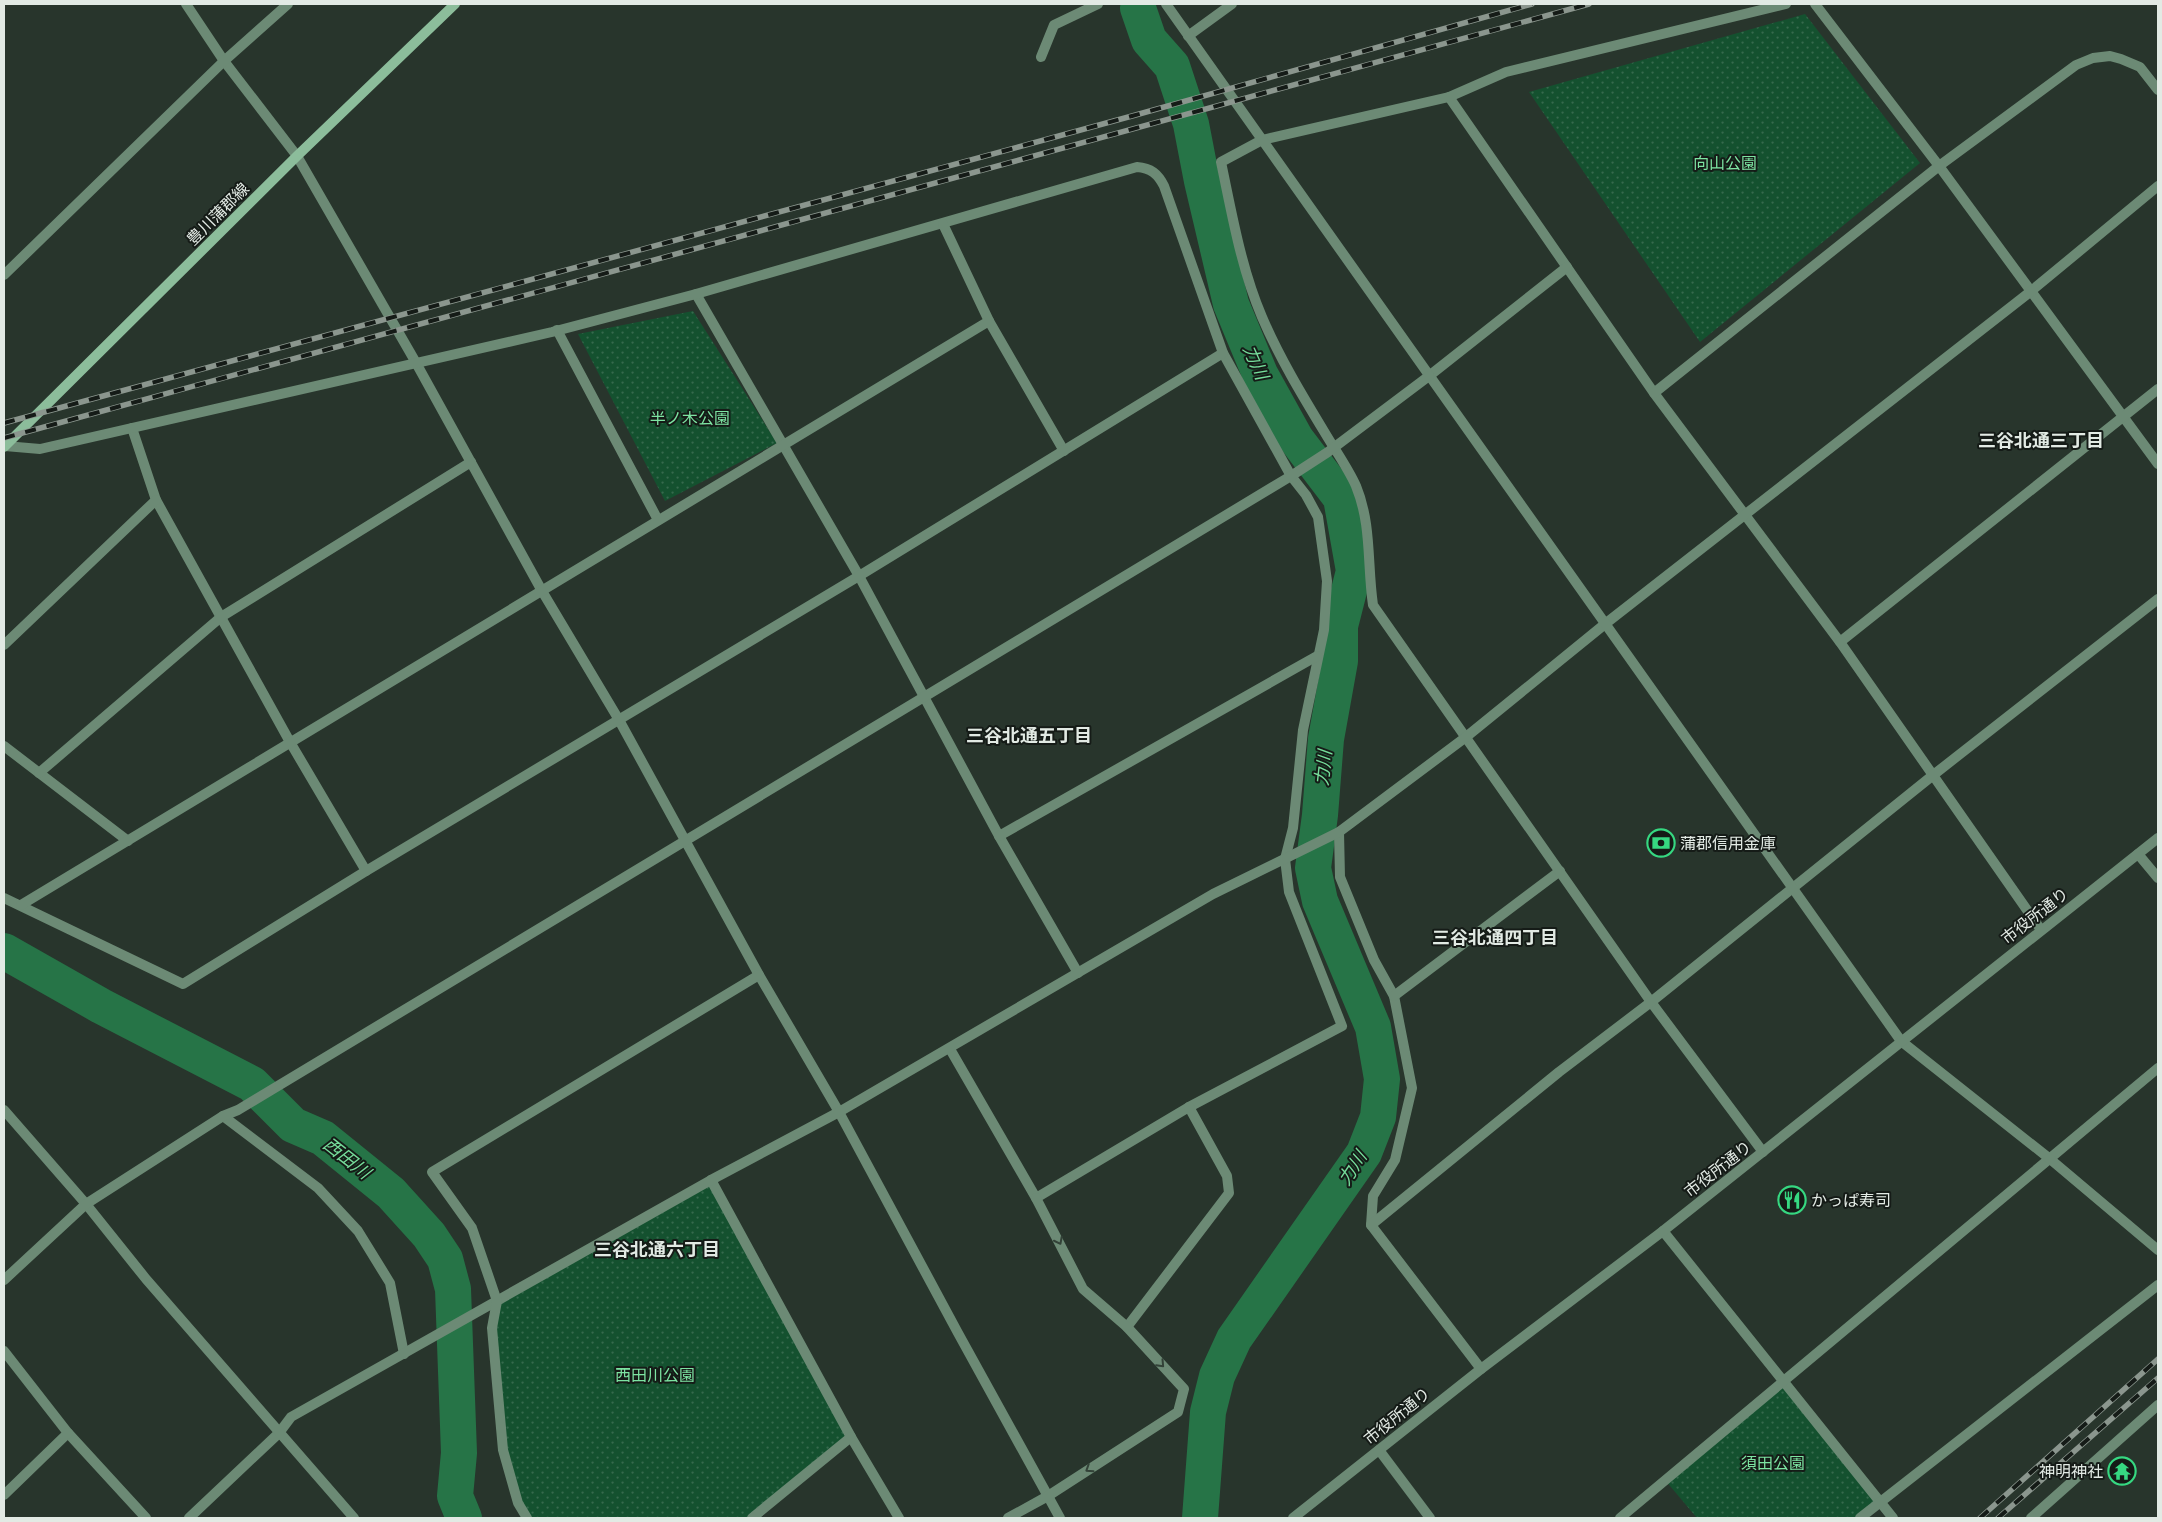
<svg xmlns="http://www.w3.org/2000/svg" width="2162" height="1522" viewBox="0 0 2162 1522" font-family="'DejaVu Sans','Noto Sans JP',sans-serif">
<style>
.park{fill:url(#park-dots)}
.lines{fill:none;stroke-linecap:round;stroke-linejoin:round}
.river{stroke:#267447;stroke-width:36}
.minor{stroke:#6c8a75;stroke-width:10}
.tertiary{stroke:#6c8a75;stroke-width:10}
.secondary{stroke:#8cbd9b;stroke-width:10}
.rail-casing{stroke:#8b968e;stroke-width:5.5}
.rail{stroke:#151b17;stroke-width:4;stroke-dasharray:11;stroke-linecap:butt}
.oneway{stroke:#334238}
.labels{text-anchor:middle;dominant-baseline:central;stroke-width:4;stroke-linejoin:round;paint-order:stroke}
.park-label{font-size:16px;fill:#7de4a2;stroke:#151b17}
.street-label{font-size:16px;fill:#e2eae4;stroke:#151b17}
.poi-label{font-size:16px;fill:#e2eae4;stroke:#151b17;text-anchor:start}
.water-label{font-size:18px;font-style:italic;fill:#76dd9b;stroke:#151b17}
.neighbourhood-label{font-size:18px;font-weight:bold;fill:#e2eae4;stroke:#151b17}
</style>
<defs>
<pattern id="park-dots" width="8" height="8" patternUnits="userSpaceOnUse" patternTransform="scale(1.25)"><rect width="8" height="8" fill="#14512f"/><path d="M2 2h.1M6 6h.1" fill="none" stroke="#366a4d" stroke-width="1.8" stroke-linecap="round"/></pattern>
</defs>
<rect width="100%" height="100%" fill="#28352c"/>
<g class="park">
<path d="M1805,14L1920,163L1700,342L1529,92Z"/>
<path d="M693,311L777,443L665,501L578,334Z"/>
<path d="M711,1180L851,1437L752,1518H527L503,1450L492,1328L497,1301Z"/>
<path d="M1783,1383L1878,1502L1860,1518H1697L1665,1480Z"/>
</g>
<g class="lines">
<g class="river">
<path d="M1138,8L1149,40L1172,66L1191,124L1202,181L1231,304L1260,374L1296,439L1341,498L1354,571L1340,626V661L1326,739L1320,815L1313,868L1320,901L1373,1027L1382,1079L1378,1117L1364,1153L1234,1339L1217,1376L1208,1412L1200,1518"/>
<path d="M4,951L101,1006L252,1084L293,1125L323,1138L391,1193L429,1235L445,1259L453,1289L459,1453L455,1496L464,1518"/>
</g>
<g class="minor">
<path d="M186,4L224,61L297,156L415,361L542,591L619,720L759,975L839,1112L958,1333L1060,1518"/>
<path d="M1815,4L1939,166L2158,464"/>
<path d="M1188,36L1232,4"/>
<path d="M1041,57L1054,25L1098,4"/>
<path d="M1449,97L1654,393L1840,642L2041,930"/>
<path d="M4,275L224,61L288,4"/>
<path d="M696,294L859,576L999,836L1078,973"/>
<path d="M989,321L1064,451"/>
<path d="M557,330L658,520"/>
<path d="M1429,376L1567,267"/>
<path d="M1654,393L1939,166L2076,65L2093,58L2110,56L2121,59L2140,67L2158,90"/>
<path d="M132,428L156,500L290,742L366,871"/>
<path d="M5,446L40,449L552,332L696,294L1137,167C1151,168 1158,174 1164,186L1223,353L1291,476L1306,495L1318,517L1327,581L1324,630L1303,730L1293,828L1285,859L1289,892L1342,1026L1189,1107L1036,1198L950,1049"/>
<path d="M1840,642L2158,389"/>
<path d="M4,645L156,500"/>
<path d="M4,746L128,841"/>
<path d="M39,773L221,617L471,462"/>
<path d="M1339,832L1340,877L1374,960L1394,996L1412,1088L1395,1160L1373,1196L1371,1225L1481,1369"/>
<path d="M999,836L1317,656"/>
<path d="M2138,854L2158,878"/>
<path d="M4,898L183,984L366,871L859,576L1223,353"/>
<path d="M21,905L989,321L943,224"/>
<path d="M1394,996L1560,871"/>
<path d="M223,1116L318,1188L358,1231L390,1283L404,1354"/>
<path d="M1763,1152L1651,1002L1373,605C1367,564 1372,525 1356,486C1348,468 1335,450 1325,433C1302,395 1279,357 1262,317C1241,268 1232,214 1221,162L1262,140L1449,97L1506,72L1786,4"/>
<path d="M711,1180L851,1437L899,1518"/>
<path d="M1371,1225L1559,1072L1651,1002L1932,776L2158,599"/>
<path d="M1663,1231L1893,1518"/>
<path d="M1127,1327L1229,1193L1227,1176L1189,1107"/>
<path d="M4,1351L68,1433L146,1518"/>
<path d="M1379,1450L1430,1518"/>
<path d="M4,1495L68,1433"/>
<path d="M189,1518L279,1433L291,1417L711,1180L839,1112L1213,894L1339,832L1466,737L1605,624L2030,292L2158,186"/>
<path d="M527,1518L518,1503L503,1450L492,1328L497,1301L472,1228L432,1172L759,975"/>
<path d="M752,1518L851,1437"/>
<path d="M1008,1518L1048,1496L1178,1412L1184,1389L1127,1327L1083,1289L1036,1198"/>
<path d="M1620,1518L2158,1068"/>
<path d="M1860,1518L2158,1285"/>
<path d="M2031,1518L2158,1405"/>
</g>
<g class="tertiary">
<path d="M1166,4L1901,1041L2050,1159L2158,1250"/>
<path d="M4,1110L86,1204L146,1279L354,1518"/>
<path d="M4,1280L86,1204L223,1116L238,1110L1291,476L1328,452L1429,376"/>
<path d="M1293,1518L1481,1369L1663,1231L2158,838"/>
</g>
<path class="secondary" d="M4,447L297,156L455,4"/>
<g class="rail-casing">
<g id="rail">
<path d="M4,423L1132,116L1532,4"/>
<path d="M4,438L1589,4"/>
<path d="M1980,1518L2158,1359"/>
<path d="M1998,1518L2158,1378"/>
</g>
</g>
<use href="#rail" class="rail"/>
</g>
<defs><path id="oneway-chevron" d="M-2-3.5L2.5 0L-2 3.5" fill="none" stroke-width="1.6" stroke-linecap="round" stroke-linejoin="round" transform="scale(1.25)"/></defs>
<g class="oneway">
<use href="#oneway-chevron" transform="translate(1059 1241) rotate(63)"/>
<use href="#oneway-chevron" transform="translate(1161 1364) rotate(47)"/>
<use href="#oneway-chevron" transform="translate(1089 1469) rotate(147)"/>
</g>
<defs>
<g id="bank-ring" transform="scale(1.4375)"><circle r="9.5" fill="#151b17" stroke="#36d881" stroke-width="1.5"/><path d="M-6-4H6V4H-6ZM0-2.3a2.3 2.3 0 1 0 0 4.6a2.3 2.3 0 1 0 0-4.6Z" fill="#36d881"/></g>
<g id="restaurant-ring" transform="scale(1.4375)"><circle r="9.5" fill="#151b17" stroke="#36d881" stroke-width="1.5"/><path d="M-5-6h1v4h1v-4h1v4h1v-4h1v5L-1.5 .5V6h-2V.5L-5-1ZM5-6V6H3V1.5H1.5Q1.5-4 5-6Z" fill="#36d881"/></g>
<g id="temple-ring" transform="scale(1.4375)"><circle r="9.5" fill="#151b17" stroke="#36d881" stroke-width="1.5"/><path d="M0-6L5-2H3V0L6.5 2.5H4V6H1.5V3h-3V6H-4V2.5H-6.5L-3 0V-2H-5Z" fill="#36d881"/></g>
</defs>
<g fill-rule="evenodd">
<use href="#bank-ring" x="1661" y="843"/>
<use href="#restaurant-ring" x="1792" y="1200"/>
<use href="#temple-ring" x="2122" y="1471"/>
</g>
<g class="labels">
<g class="park-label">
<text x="1725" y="163">向山公園</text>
<text x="690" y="418">半ノ木公園</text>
<text x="655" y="1375">西田川公園</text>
<text x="1773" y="1463">須田公園</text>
</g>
<g class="street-label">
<text transform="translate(218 214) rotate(-45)">豊川蒲郡線</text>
<text transform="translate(2035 916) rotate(-38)">市役所通り</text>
<text transform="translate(1718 1169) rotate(-38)">市役所通り</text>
<text transform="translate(1397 1416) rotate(-39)">市役所通り</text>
</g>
<g class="poi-label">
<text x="1680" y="843">蒲郡信用金庫</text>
<text x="1811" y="1200">かっぱ寿司</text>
<text x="2103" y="1471" text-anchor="end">神明神社</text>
</g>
<g class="water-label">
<text transform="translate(1256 362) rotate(66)">力川</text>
<text transform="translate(1323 768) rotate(-84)">力川</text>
<text transform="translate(347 1158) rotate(38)">西田川</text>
<text transform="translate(1352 1168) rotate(-57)">力川</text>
</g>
<g class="neighbourhood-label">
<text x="2041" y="440">三谷北通三丁目</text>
<text x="1029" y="735">三谷北通五丁目</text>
<text x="1495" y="937">三谷北通四丁目</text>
<text x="657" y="1249">三谷北通六丁目</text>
</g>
</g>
<rect width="2162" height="1522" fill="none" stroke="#e2eae4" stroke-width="10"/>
</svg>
